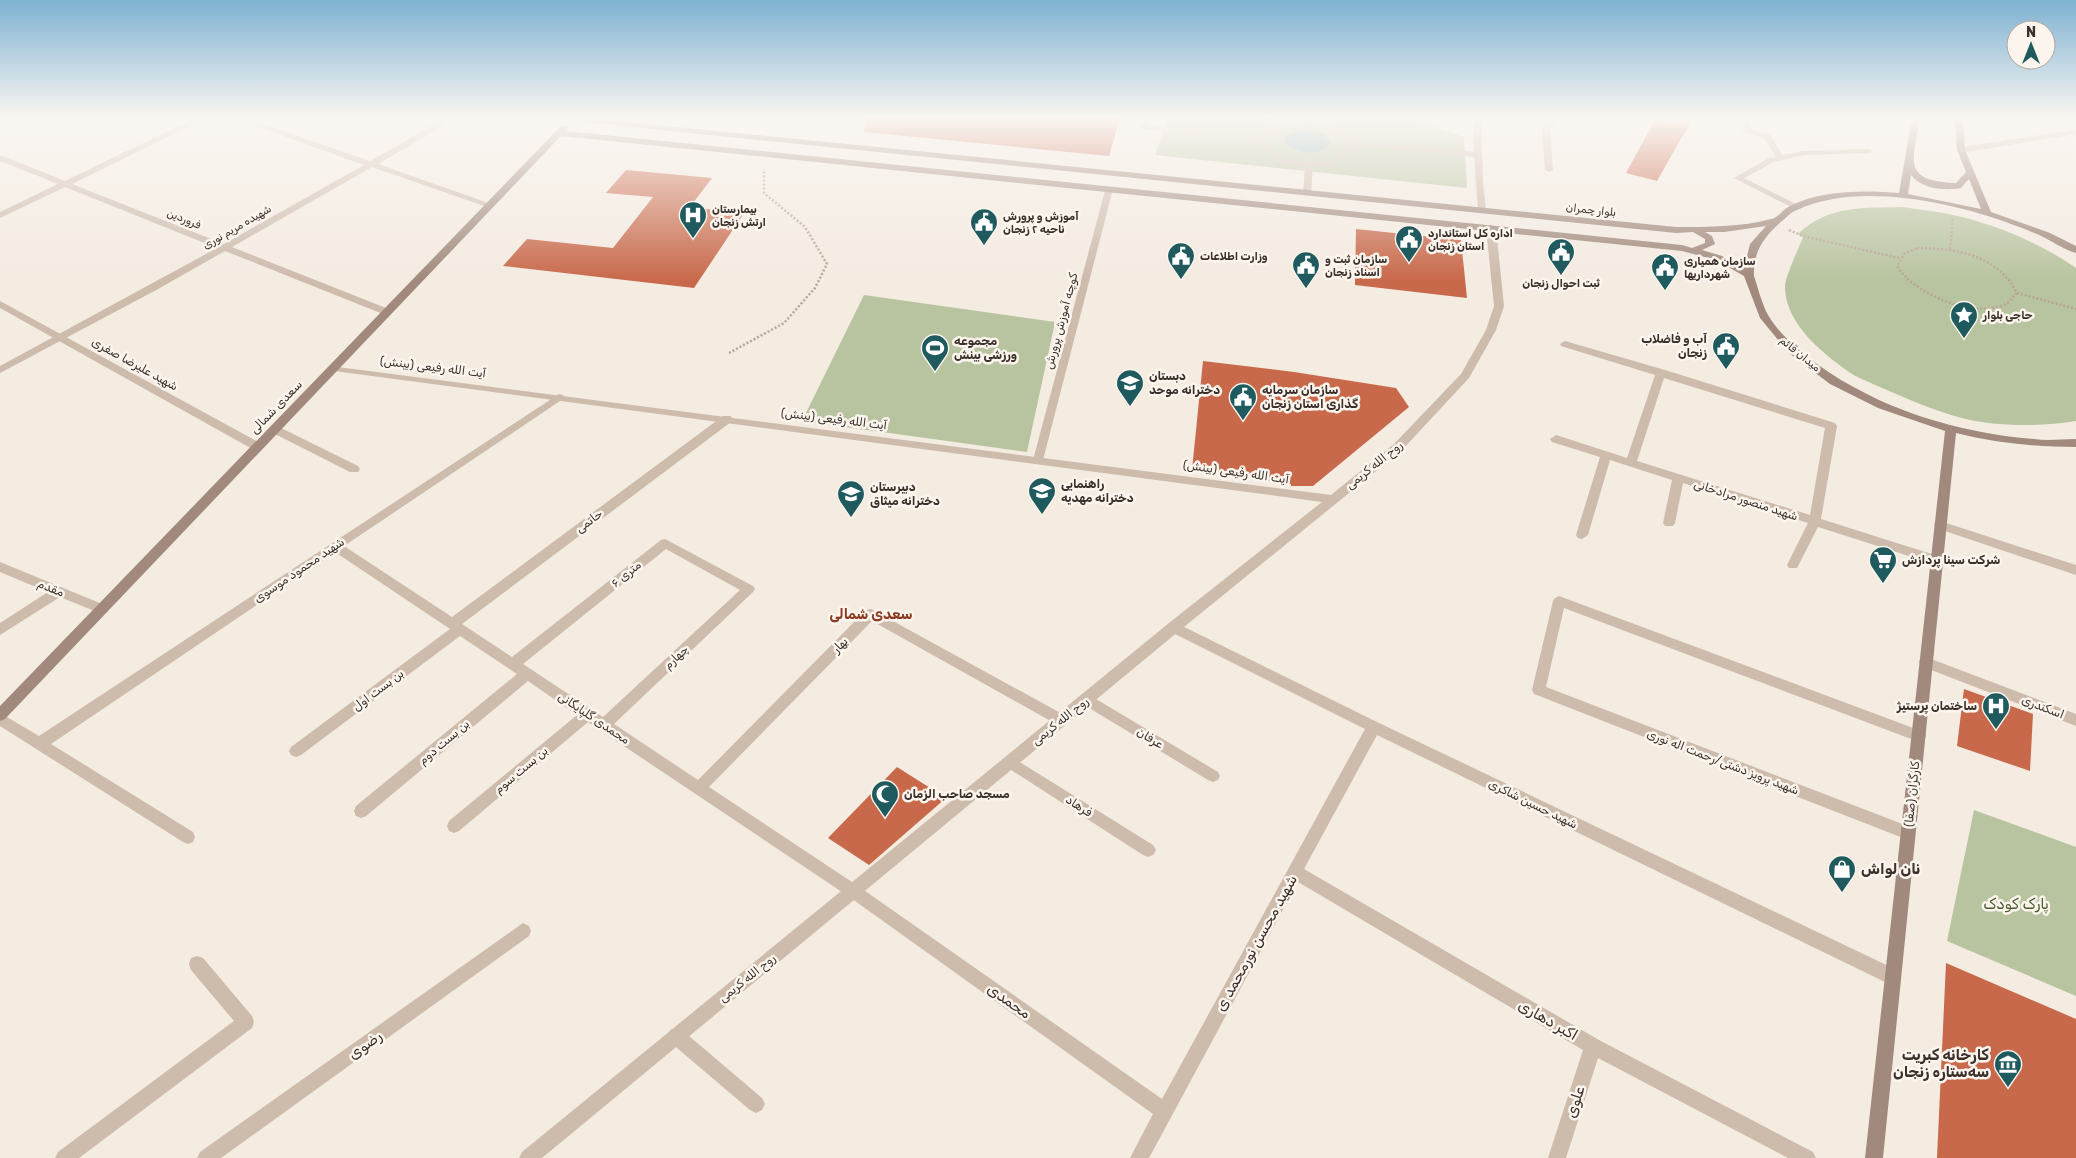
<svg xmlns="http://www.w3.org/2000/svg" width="2076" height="1158" viewBox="0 0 2076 1158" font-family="Rubik,Vazirmatn,sans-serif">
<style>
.green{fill:#b8c4a0}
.water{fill:#7fb0b2}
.building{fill:#c8694b}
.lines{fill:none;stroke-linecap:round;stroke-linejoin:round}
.path{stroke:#b9a596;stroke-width:2.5;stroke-dasharray:2 2;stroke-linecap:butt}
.service{fill:#cdbbac;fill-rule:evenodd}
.minor{fill:#cdbbac;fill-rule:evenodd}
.tertiary{fill:#cdbbac;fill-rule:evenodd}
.secondary{fill:#a18a7d;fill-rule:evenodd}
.labels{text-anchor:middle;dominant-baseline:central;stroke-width:5;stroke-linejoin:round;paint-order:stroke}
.far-poi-label{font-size:11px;font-weight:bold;fill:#3b302b;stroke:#fbf5ee;text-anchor:start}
.far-street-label{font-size:11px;fill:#3b302b;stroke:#fbf5ee}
.street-label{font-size:12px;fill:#3b302b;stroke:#fbf5ee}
.poi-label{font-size:12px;font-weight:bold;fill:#3b302b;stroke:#fbf5ee;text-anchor:start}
.neighbourhood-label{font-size:14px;font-weight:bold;fill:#8c3b22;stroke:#fbf5ee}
.near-poi-label{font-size:15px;font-weight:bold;fill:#3b302b;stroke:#fbf5ee;text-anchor:start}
.near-park-label{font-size:15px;fill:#4a5a2e;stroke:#fbf5ee}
.near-street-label{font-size:15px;fill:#3b302b;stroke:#fbf5ee}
</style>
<rect width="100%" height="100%" fill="#f4ebe1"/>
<g class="green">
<path d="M1168,118H1304L1342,120L1348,118H1409L1464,137L1467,188L1155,155Z"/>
<path d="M1903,207C1920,210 1937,211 1953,215C1995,224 2040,243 2076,268V421C2039,427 1994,427 1958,417C1930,409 1900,396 1873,384C1865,380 1856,377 1849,372C1822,353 1785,323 1785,287C1785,276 1799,248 1803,237L1798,234C1828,205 1864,208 1903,207Z"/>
<path d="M864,295L1055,322L1027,452L802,421Z"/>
<path d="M1974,810L2076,847V996L1947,941Z"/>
</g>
<path class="water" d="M1298,130H1308L1325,135L1330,143C1320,158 1299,153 1286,144L1284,137Z"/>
<g class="building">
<path d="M865,118H1120L1109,156L864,132Z"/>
<path d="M1656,118L1664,122L1691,121L1657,181L1626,173Z"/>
<path d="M626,170L712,178L690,207L744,213L694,288L503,266L527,239L613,248L653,197L606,193Z"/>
<path d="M1356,229L1461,240L1467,298L1355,285Z"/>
<path d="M1203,361L1294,372L1396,388L1409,407L1313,486H1291V484L1192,470Z"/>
<path d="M1964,689L2033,714L2030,771L1957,746Z"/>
<path d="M897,767L946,798L869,865L828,838Z"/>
<path d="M1946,963L2076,1019V1158H1937Z"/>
</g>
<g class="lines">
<g class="path">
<path d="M1789,230L1803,236L1899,258"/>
<path d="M1917,248C1956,248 1998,255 2017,293C2014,296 2012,299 2009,302C1979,322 1913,294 1897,266L1904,254Z"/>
<path d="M1950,249L1953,218"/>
<path d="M2017,293L2076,309"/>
<path d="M729,353L784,323L815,288L827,264L805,227L764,193V169"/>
</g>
<g class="service">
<path d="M1143,118H1151L1147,125L1259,135L1263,126L1277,119L1316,118L1344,127L1353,141L1474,152L1473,118H1481L1483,183L1486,210L1482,212L1478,210L1474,157L1353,145C1344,161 1331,167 1313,166L1311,193L1307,195L1303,193L1305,166C1284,163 1268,160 1259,139L1143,129L1139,127ZM1310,121L1338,131L1347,143C1343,150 1338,156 1331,160C1316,167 1285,161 1273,151C1269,147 1268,142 1266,137C1273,119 1294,122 1310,121Z"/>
<path d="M1550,118H1558L1550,129L1553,170L1549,172L1545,170L1542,129Z"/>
<path d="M1740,118H1748L1752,130L1770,134L1782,155L1804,151L1869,149L1873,151L1869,153L1804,155L1774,162L1744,178L1798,205V209H1795L1734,178L1769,158L1776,157L1764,138L1743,132L1742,130L1745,128Z"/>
<path d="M1106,187L1113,189L1043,460L1038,464L1033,460Z"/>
</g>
<g class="minor">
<path d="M195,118H206L72,184L224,244L364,165L233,118H245L370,161L446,118H456L378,164L494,205L493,207H487L372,167L232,247L391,310V314H383L225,251L158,289L0,373V366L217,248L65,187L0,218V212L58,184L0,161V155L65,181Z"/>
<path d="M2076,130V134L1961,153L1957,150L1961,147Z"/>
<path d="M1565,341L1665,370L1835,423L1837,426L1821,519L1941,557L1943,560L1941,563L1937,565L1818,527L1797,568H1789L1787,565L1808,523L1683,483L1675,523L1673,526H1665L1663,523L1672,480L1610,460L1588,535L1582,539L1578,538L1576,535L1600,457L1552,442L1550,439L1556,435L1627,458L1655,375L1561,346L1560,344ZM1664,378L1825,428L1810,515L1637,461Z"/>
<path d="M559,394L563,395L564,397L563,399L344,546L452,617L723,416H731L732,419L731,422L462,624L512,657L661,540L665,539L753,586L755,589L753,592L614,724L698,780L866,610L871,609L1066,716L1068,720L1066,724L1061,726L1056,724L872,621L709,787L858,886L1162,1099L1365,729L1169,631L1168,627L1169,623L1174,622L1379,723L1899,971L1901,977L1899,983L1893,985L1887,983L1377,735L1304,869L1599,1040L1813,1152L1816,1158H1788L1598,1058L1566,1158H1548L1583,1050L1298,882L1149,1158H1130L1153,1114L848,896L588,722L459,831L454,833L449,831L447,826L449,821L577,715L528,681L366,816L361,818L356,816L354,811L356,806L517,674L460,636L301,755L296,757L291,755L289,751L291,747L450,629L335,552L51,744L193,832L195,837L193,842L188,844L183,842L0,726V713L39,736ZM666,549L740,590L603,717L523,664Z"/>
<path d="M275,425L358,466L360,469L358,472H350L271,432L269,429L271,426Z"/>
<path d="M1940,521L2076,565V575L1936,528L1934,525L1936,522Z"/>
<path d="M0,562L107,606L108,609L107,612L102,614L60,597L0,635V623L48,592L0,572Z"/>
<path d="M1559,596L1924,732L1926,736L1924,740L1919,742L1564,608L1546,687L1913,828L1915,833L1913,838L1908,840L1903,838L1534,694L1532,690L1553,601L1555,598Z"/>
<path d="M1926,657L2076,714V726L1921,666L1919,662L1921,658Z"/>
<path d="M1086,693L1218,772L1220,776L1218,780L1213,782L1208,780L1081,703L1079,699L1081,695Z"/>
<path d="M1010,756L1153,845L1156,850L1153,855L1148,857L1143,855L1005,766L1003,762L1005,758Z"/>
<path d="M523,923L529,926L531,931L529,936L221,1158H197L200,1152Z"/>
<path d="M197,956L203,958L252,1016L254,1022L252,1028L79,1158H55L58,1152L234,1021L191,970L189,964L191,958Z"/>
<path d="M676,1028L682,1030L762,1098L765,1104L762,1110L756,1113L750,1110L670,1042L668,1036L670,1030Z"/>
</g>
<g class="tertiary">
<path d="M1491,225L1496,228L1504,306L1496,330L1469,378L1402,450L1179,631L542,1158H519L522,1152L1169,623L1322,502L334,371L329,368L330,366L1331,495L1394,444L1461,374L1486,330L1494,306L1486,228Z"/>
<path d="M0,301L262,444L264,447L258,451L254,450L0,308Z"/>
</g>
<path class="secondary" d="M570,118H588L1676,227C1708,227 1741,227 1771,219C1778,218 1783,209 1790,206C1821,190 1865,190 1899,193L1912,118H1920C1913,161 1901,181 1956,183L1966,172L1957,150L1955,118H1963L1965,150L1991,212L2050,233L2076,246V253C2065,250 2055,243 2045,238C2033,232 2019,227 2006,222C1947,201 1856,182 1797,210C1791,212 1787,217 1782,221C1764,237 1753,251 1754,276C1758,288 1762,304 1768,315C1780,335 1799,351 1817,364C1879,409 1958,433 2034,439C2048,441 2062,439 2076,439V447C2035,447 1996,443 1956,433L1883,1158H1865L1945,431L1878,408L1830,384L1789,353L1760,318L1744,276L1716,260L1682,251L561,136L5,719L0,721V706L562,125L569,127L566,131L1682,245L1692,248L1705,243V239L1693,232L1676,233L573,121ZM1911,175C1921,189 1945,191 1961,188L1969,179L1981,209L1908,194ZM1766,226L1750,244L1744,268L1722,256L1702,250L1715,244L1712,236L1705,232H1724Z"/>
</g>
<linearGradient id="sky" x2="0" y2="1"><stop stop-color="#7eb2d2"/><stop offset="0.42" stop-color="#faf6f2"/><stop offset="1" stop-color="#faf6f2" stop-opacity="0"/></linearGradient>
<rect width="2076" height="280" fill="url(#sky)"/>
<defs>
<g id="hospital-pin" transform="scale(1.4375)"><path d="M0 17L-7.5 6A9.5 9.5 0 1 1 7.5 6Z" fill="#1f5a5e" stroke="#fbf5ee"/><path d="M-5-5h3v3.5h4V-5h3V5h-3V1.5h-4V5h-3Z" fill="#fff"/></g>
<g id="civic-pin" transform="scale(1.4375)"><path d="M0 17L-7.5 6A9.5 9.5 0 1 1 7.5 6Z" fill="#1f5a5e" stroke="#fbf5ee"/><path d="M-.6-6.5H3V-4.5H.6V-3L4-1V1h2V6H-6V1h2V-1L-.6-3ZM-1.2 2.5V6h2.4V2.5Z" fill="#fff"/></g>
<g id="sight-pin" transform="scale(1.4375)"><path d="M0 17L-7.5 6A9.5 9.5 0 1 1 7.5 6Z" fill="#1f5a5e" stroke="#fbf5ee"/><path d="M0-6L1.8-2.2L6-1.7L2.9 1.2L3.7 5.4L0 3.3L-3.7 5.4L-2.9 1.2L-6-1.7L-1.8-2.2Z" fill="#fff"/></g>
<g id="stadium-pin" transform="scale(1.4375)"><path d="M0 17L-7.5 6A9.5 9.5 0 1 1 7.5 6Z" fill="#1f5a5e" stroke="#fbf5ee"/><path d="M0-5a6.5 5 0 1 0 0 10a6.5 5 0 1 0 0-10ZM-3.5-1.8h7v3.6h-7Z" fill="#fff"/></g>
<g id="school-pin" transform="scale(1.4375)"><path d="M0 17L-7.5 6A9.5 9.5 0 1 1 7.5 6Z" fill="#1f5a5e" stroke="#fbf5ee"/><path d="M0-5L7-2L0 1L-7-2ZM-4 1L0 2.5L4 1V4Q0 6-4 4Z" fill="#fff"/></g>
<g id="supermarket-pin" transform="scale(1.4375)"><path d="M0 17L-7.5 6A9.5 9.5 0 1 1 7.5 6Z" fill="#1f5a5e" stroke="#fbf5ee"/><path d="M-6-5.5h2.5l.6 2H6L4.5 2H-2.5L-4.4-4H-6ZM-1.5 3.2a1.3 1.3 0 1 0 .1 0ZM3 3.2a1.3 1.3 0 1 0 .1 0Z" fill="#fff"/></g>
<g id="mosque-pin" transform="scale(1.4375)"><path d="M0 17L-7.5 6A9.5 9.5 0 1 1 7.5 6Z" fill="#1f5a5e" stroke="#fbf5ee"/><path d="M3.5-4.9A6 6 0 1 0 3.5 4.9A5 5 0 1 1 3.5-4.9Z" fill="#fff"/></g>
<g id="shop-pin" transform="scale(1.4375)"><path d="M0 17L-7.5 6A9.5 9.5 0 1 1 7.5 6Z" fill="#1f5a5e" stroke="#fbf5ee"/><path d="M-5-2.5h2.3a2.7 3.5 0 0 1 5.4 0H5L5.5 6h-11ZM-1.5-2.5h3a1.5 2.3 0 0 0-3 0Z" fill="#fff"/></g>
<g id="museum-pin" transform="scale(1.4375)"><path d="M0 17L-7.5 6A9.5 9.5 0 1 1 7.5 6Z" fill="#1f5a5e" stroke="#fbf5ee"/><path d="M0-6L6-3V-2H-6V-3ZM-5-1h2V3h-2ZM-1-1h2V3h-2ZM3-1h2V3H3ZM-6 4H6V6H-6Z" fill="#fff"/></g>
</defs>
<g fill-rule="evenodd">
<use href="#hospital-pin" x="693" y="215"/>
<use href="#civic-pin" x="984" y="222"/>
<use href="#civic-pin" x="1409" y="239"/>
<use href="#civic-pin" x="1561" y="252"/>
<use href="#civic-pin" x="1181" y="256"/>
<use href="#civic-pin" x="1306" y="265"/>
<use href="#civic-pin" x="1665" y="267"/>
<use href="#sight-pin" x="1964" y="315"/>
<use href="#civic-pin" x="1726" y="346"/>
<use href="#stadium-pin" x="935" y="348"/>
<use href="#school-pin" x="1130" y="383"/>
<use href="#civic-pin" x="1243" y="397"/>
<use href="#school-pin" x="1042" y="491"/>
<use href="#school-pin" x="851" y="494"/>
<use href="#supermarket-pin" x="1883" y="560"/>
<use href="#hospital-pin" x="1996" y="706"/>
<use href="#mosque-pin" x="885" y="794"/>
<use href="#shop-pin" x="1842" y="869"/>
<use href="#museum-pin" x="2008" y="1064"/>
</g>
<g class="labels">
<g class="far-poi-label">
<text x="712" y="209">بیمارستان<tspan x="712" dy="13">ارتش زنجان</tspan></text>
<text x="1003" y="216">آموزش و پرورش<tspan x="1003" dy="13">ناحیه ۲ زنجان</tspan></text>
<text x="1428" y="233">اداره کل استاندارد<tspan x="1428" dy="13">استان زنجان</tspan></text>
<text x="1200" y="256">وزارت اطلاعات</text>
<text x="1325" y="259">سازمان ثبت و<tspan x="1325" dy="13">اسناد زنجان</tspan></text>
<text x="1684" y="261">سازمان همیاری<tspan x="1684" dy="13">شهرداریها</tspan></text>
<text x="1561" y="283" text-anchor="middle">ثبت احوال زنجان</text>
<text x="1983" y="315">حاجی بلوار</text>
</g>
<g class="far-street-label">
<text transform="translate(1591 210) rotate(6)">بلوار چمران</text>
<text transform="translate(184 219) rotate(22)">فروردین</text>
<text transform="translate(237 227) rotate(-30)">شهیده مریم نوری</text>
<text transform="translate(1800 354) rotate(39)">میدان قائم</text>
</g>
<g class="street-label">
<text transform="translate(1061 321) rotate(-75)">کوچه آموزش پرورش</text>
<text transform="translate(135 364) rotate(29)">شهید علیرضا صفری</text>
<text transform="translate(433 367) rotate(7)">آیت الله رفیعی (بینش)</text>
<text transform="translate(276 407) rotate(-46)">سعدی شمالی</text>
<text transform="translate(834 419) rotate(7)">آیت الله رفیعی (بینش)</text>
<text transform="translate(1374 465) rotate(-39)">روح الله کریمی</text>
<text transform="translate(1236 472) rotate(8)">آیت الله رفیعی (بینش)</text>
<text transform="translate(1746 500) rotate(18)">شهید منصور مرادخانی</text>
<text transform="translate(589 521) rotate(-37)">حاتمی</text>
<text transform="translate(299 570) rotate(-34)">شهید محمود موسوی</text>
<text transform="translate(626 574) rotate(-39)">۶ متری</text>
<text transform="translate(51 588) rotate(22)">مقدم</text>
<text transform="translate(840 645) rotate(-45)">بهار</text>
<text transform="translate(676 657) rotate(-43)">چهارم</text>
<text transform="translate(378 690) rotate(-37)">بن بست اول</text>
<text transform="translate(2043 707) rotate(21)">اسکندری</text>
<text transform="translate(594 718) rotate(34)">محمدی گلپایگانی</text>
<text transform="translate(1060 721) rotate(-39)">روح الله کریمی</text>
<text transform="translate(1150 738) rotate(31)">عرفان</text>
<text transform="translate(444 742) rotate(-40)">بن بست دوم</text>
<text transform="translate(1723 762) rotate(21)">شهید پرویز دشتی/رحمت اله نوری</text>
<text transform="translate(521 770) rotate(-40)">بن بست سوم</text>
<text transform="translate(1912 794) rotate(-84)">کارگران (صفا)</text>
<text transform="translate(1533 804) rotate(26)">شهید حسین شاکری</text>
<text transform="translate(1079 806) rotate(33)">فرهاد</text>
<text transform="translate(747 978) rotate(-39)">روح الله کریمی</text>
</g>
<g class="poi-label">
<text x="1707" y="339" text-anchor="end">آب و فاضلاب<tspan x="1707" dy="14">زنجان</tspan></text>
<text x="954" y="341">مجموعه<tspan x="954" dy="14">ورزشی بینش</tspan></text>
<text x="1149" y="376">دبستان<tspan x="1149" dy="14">دخترانه موحد</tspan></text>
<text x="1262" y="390">سازمان سرمایه<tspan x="1262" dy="14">گذاری استان زنجان</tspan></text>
<text x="1061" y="484">راهنمایی<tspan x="1061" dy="14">دخترانه مهدیه</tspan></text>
<text x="870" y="487">دبیرستان<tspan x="870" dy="14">دخترانه میثاق</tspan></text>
<text x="1902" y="560">شرکت سینا پردازش</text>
<text x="1977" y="706" text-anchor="end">ساختمان پرستیژ</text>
<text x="904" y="794">مسجد صاحب الزمان</text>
</g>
<g class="neighbourhood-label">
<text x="871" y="614">سعدی شمالی</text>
</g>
<g class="near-poi-label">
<text x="1861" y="869">نان لواش</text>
<text x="1989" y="1055" text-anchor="end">کارخانه کبریت<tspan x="1989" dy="17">سه‌ستاره زنجان</tspan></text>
</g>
<g class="near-park-label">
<text x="2016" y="904">پارک کودک</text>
</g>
<g class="near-street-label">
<text transform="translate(1256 943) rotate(-61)">شهید محسن نورمحمد ی</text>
<text transform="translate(1009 1001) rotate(35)">محمدی</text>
<text transform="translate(1548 1020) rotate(30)">اکبر دهاری</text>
<text transform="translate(365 1045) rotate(-36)">رضوی</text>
<text transform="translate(1575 1102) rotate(-72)">علوی</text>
</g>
</g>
<g transform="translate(2031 45)"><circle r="24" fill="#fbf5ee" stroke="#aea6a0"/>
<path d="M0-4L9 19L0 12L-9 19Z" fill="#1f5a5e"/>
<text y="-8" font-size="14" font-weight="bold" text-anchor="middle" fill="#3b302b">N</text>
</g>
</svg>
